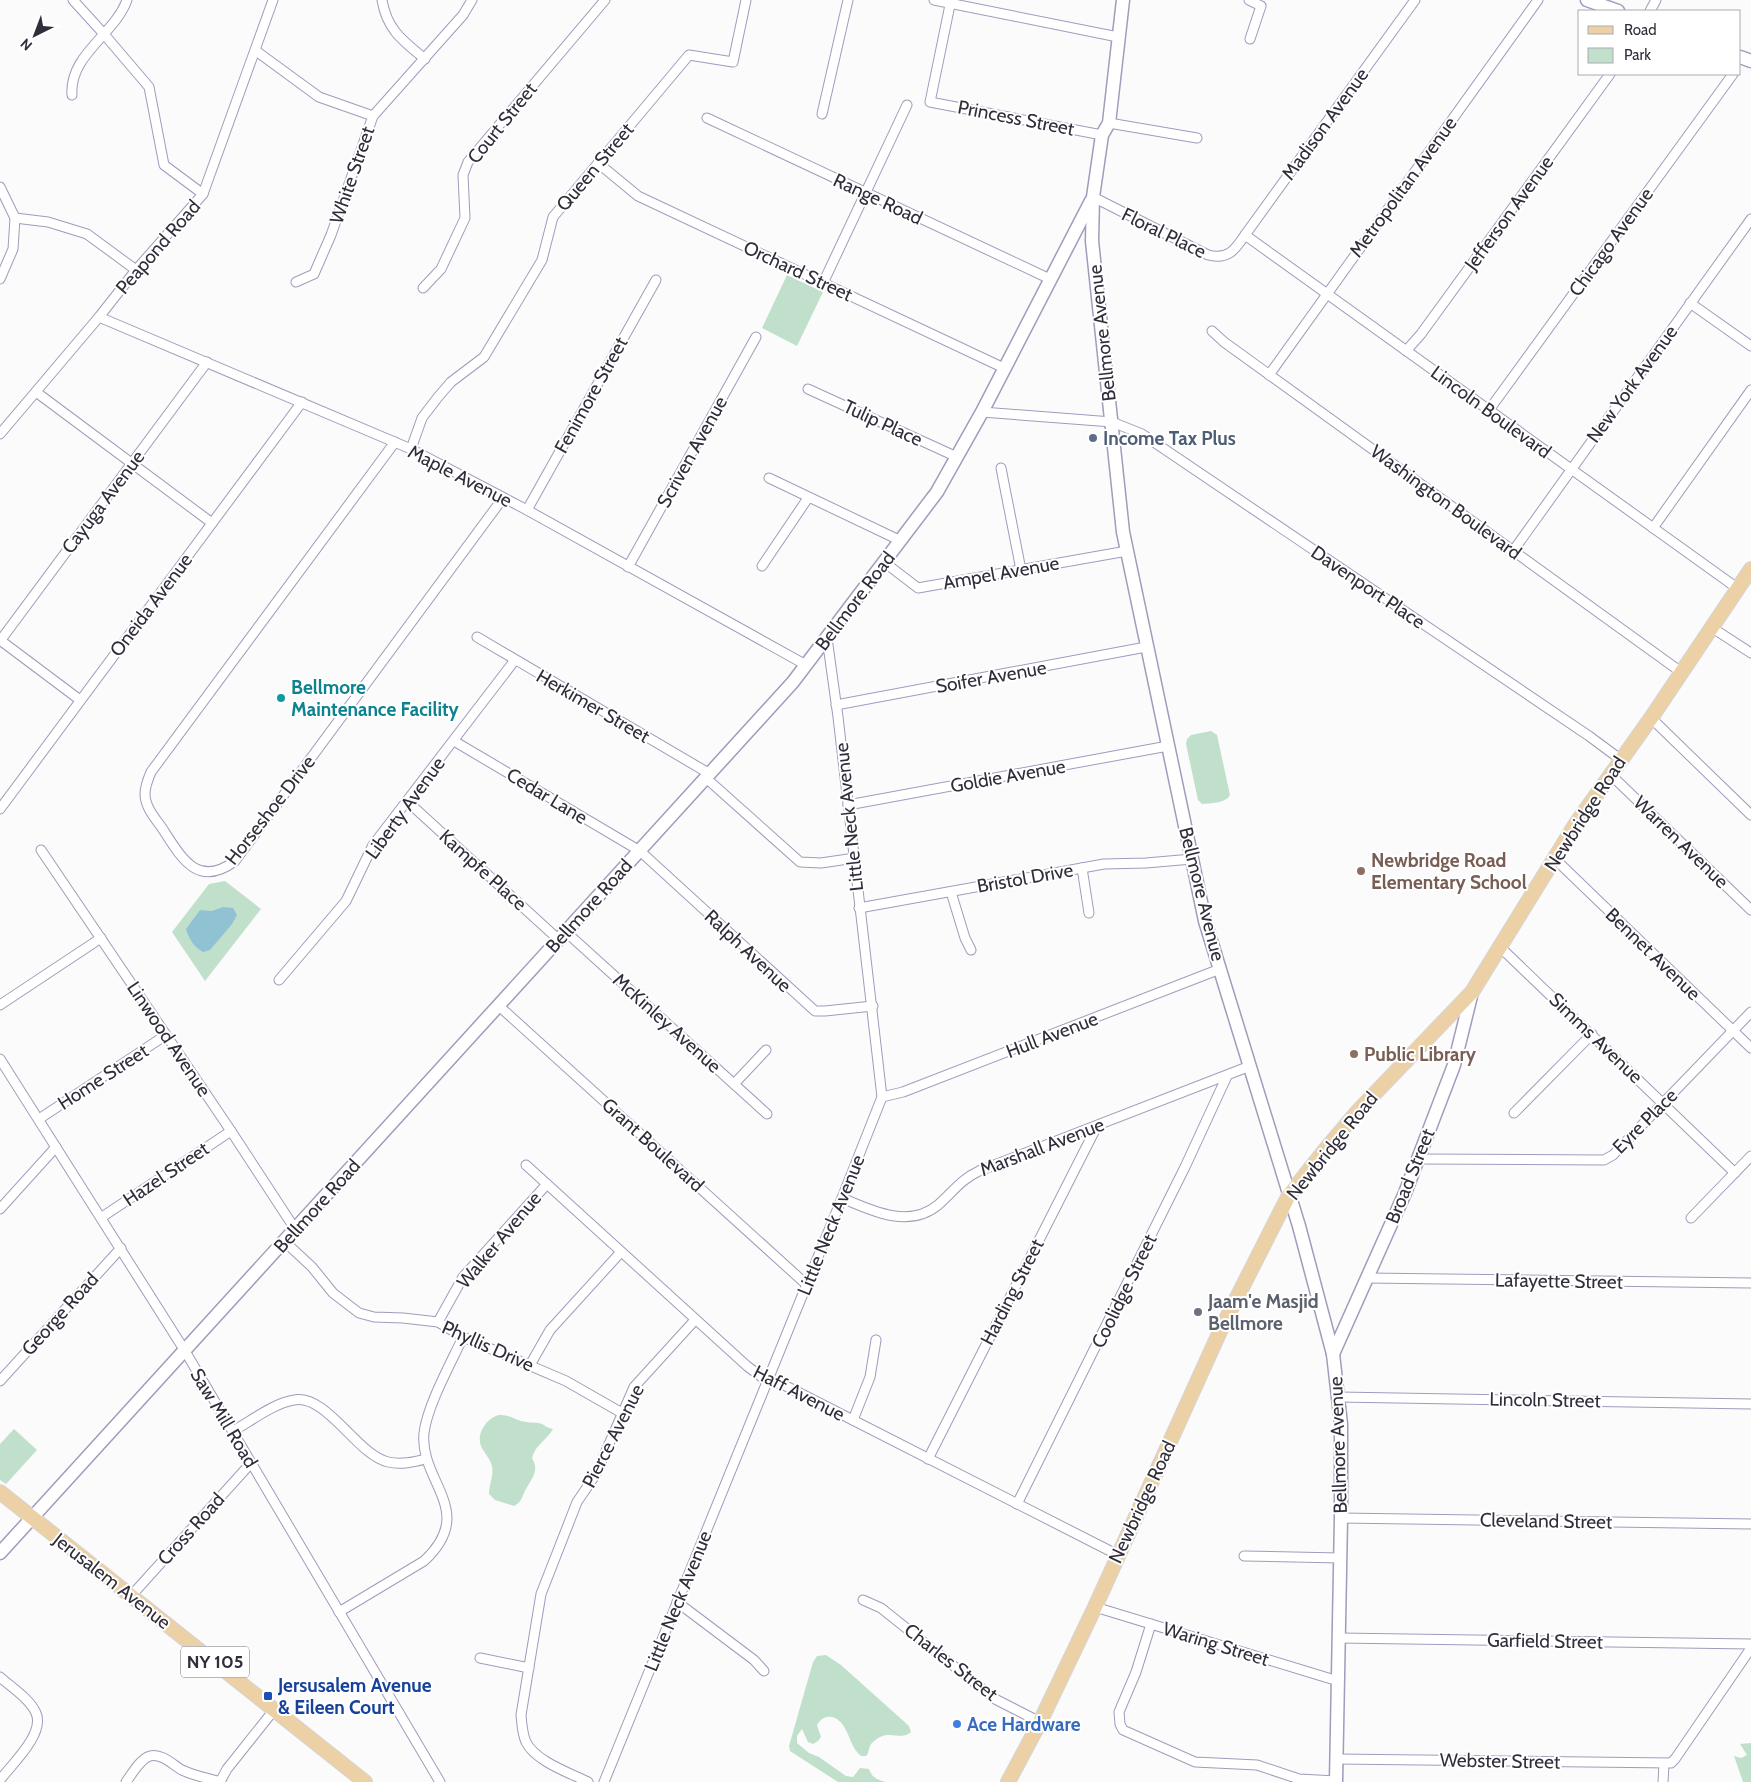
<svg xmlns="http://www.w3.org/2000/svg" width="1751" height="1782" viewBox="0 0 1751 1782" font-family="Cabin,sans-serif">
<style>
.green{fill:#c1e0cb}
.water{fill:#90c2d4}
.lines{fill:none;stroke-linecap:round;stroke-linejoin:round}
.street-casing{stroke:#a19bbc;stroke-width:11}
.secondary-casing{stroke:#a19bbc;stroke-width:15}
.primary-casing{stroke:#d6d5d8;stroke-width:16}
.street{stroke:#fff;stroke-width:9}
.secondary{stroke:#fff;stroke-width:12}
.primary{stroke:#ecd0a6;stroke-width:14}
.service-dot{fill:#5c6f8a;stroke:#fff;stroke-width:2}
.culture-dot{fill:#0f9aa8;stroke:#fff;stroke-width:2}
.education-dot{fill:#8d6e63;stroke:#fff;stroke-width:2}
.worship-dot{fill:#6b7280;stroke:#fff;stroke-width:2}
.transit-dot{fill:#1a4fb4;stroke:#fff;stroke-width:2}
.shop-dot{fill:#3f7fe0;stroke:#fff;stroke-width:2}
.labels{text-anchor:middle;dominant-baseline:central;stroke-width:4;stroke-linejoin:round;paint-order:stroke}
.shield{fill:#fff;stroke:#6e6d76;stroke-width:1}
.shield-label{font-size:18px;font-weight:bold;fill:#302e3b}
.street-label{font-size:19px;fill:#302e3b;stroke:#fff}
.service-label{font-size:19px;font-weight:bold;fill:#4e5e75;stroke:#fff;text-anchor:start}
.culture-label{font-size:19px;font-weight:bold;fill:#0d838f;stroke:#fff;text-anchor:start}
.education-label{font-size:19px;font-weight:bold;fill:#785e54;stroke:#fff;text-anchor:start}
.worship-label{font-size:19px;font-weight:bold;fill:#5b616d;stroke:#fff;text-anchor:start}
.transit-label{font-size:19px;font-weight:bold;fill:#164399;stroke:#fff;text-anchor:start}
.shop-label{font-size:19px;font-weight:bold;fill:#366cbe;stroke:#fff;text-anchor:start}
</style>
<rect width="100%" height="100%" fill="#fbfbfb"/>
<g class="green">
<path d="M787,275L823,292L797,346L762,328Z"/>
<path d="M1211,731L1217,735L1230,795C1225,804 1211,803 1202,804L1198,800L1186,744L1187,739L1191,735Z"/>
<path d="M225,881L261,909L205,981L172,932L209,884Z"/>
<path d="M499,1415C509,1414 516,1421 526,1422C531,1423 537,1422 542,1424C546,1426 547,1428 553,1429C547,1440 535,1445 532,1458C540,1471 531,1479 525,1491C521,1498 523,1501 514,1506L495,1500L489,1494C489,1484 494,1476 492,1466C490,1458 484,1453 481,1446C476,1433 487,1418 499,1415Z"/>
<path d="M14,1429L37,1450L6,1484L0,1480V1444Z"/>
<path d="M826,1655L841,1665L909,1726L911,1732C900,1742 888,1727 873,1742C868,1746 870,1752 866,1756H861C851,1748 850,1735 843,1725C835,1714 823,1714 817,1725L821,1737L818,1741L813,1744L808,1742L802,1729L797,1736V1743L809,1753L819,1757L846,1776L853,1777L860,1768L869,1769C872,1778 878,1780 886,1782H838L790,1751L789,1746L813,1662L817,1656Z"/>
<path d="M1751,1743V1782H1743L1734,1756L1741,1758L1747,1755L1740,1744Z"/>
</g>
<path class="water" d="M223,907L233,908L237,915L232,924L210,950L203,952C194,947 189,939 186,929L200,910L212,911Z"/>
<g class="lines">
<g class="street-casing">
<g id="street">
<path d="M73,0L103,33L149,87L164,165L203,194"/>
<path d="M382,0C387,30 403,41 425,59"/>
<path d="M934,0L1118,37"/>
<path d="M951,0L930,102L1102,135"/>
<path d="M1249,0L1261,6L1250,39"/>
<path d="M1650,11L1656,0"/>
<path d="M256,51L319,97L373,116"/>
<path d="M72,95C69,55 115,34 127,0"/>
<path d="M822,114L848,0"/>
<path d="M707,118L1050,279"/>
<path d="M1109,123L1197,138"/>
<path d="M598,163L638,196L1004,368"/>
<path d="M0,187L15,218L13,249L0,279"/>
<path d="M1093,197L1208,255C1228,260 1235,250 1245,235L1415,0"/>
<path d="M15,218L48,222L87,234L136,270"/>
<path d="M1245,235L1737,588"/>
<path d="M296,282L314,274L331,235L373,116L463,15L472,0"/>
<path d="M823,283L907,105"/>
<path d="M423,288L441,269L465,218L463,175L468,162L605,0"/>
<path d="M1690,303L1751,346"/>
<path d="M99,317L411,449L527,510L806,665"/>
<path d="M1212,331L1224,342L1681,672"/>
<path d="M1406,351L1421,334L1610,74"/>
<path d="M1269,375L1538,0"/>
<path d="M808,389L957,457"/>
<path d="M36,392L212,523"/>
<path d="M1489,410L1733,74"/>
<path d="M982,412L1112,422L1142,434L1589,736L1620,759"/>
<path d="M0,434L99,317L136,270L203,194L273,0"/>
<path d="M395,442L151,772C148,779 145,787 145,794C145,807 155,818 162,828C181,857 197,889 235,861L503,498"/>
<path d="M411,449L422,418L438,397L451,382L484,357L542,260L553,217L689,55L733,62L746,0"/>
<path d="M1001,468L1021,570"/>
<path d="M769,478L899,540"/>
<path d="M527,510L656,280"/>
<path d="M1653,528L1751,390"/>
<path d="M1513,551L1751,219"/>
<path d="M884,562L918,588L1127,551"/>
<path d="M762,566L808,498"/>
<path d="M628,567L756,337"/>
<path d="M1711,627L1751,653"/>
<path d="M477,637L710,774"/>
<path d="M0,640L80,700"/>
<path d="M0,641L207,362"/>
<path d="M836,705L1146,647"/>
<path d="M1651,718L1751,815"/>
<path d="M454,741L640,851L815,1011H825L873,1006"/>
<path d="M1610,774L1751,910"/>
<path d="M706,778L800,862L821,863L855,858"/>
<path d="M407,801L559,940"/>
<path d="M848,805L1168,746"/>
<path d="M0,809L302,402"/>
<path d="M41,850L231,1131L295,1229"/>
<path d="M1555,859L1751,1048"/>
<path d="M1082,868L1089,913"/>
<path d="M951,892L965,938L971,950"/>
<path d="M859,908L1104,864L1146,863L1192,859"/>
<path d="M566,932L767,1114"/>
<path d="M1500,947L1735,1173"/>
<path d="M279,980L346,901L373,845L515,660"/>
<path d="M0,1005L101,938"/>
<path d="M499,1006L807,1285"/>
<path d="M0,1059L185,1351L440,1782"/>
<path d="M734,1084L766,1050"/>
<path d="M882,1097L903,1092L1220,969"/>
<path d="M1514,1113L1592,1034"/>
<path d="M39,1119L166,1035"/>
<path d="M1418,1159L1604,1160L1613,1155L1751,1012"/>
<path d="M526,1165L747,1366L767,1381L782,1384L1118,1555"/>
<path d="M842,1198C872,1211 909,1229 938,1205C953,1192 960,1180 979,1171L1250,1066"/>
<path d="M0,1209L56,1147"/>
<path d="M102,1217L231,1131"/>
<path d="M1691,1218L1751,1156"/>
<path d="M284,1241L312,1267L333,1293L359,1313L374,1317L403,1318L438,1322L463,1337L566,1381L622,1413"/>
<path d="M1367,1278L1751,1283"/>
<path d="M438,1322L463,1277L547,1184"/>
<path d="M530,1365L550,1330L621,1252"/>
<path d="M0,1381L121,1248"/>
<path d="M1339,1397L1751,1404"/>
<path d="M853,1420L870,1377L876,1340"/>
<path d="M233,1431C251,1421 274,1403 294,1400C327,1394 357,1455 388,1462C401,1465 414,1462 426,1459"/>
<path d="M928,1459L1097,1126"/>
<path d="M1017,1504L1185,1167L1227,1076"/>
<path d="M1341,1518L1751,1524"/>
<path d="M1244,1556L1340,1558"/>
<path d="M131,1596L251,1463"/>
<path d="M863,1600L881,1608L995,1699L1040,1722"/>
<path d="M677,1602L754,1660L764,1671"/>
<path d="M1095,1607L1338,1681"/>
<path d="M339,1612L424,1561C478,1511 419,1482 424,1433C427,1406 451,1363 463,1337"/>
<path d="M1151,1624L1136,1672L1119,1712L1120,1724L1123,1730L1195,1762L1257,1765L1299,1779L1336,1781"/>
<path d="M1339,1638L1751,1644"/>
<path d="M480,1658L529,1668"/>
<path d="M0,1677C11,1687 30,1699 36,1713C45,1734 12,1764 0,1780"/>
<path d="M1337,1759L1671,1763L1675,1759L1751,1648"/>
<path d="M126,1782C132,1774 140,1759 150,1756C162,1753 173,1765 182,1770C194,1776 208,1778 220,1782"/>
<path d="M220,1782L227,1769L274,1710"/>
<path d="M588,1782C570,1773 535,1761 526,1742C522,1733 522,1724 521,1715L541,1594L577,1502L596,1474L634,1387L695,1320"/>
<path d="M604,1782L842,1198L882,1097L838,717L827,638"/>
<path d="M1663,1782L1664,1764"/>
</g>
</g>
<g class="secondary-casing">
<g id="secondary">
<path d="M1123,0L1109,123L1102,135L1093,197L1092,241L1123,532L1192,859L1205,921L1299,1226L1333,1354L1341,1424V1518L1336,1782"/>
<path d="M1587,0L1618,11"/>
<path d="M1740,57L1751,61"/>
<path d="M1333,1354L1405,1193L1454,1065L1472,992"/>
<path d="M0,1553L793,682L937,492L982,412L1091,201"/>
</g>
</g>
<g class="primary-casing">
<g id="primary">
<path d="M0,1492L365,1782"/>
<path d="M1008,1782L1040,1722L1095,1607L1222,1327L1289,1195L1325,1150L1358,1111L1472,992L1575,825L1651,718L1751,569"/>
</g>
</g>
<use href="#street" class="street"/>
<use href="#secondary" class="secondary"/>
<use href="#primary" class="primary"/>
</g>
<circle class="service-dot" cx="1093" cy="438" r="5"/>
<circle class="culture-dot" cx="281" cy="698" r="5"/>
<g class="education-dot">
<circle cx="1361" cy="871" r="5"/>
<circle cx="1354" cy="1054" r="5"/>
</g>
<circle class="worship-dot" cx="1198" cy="1312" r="5"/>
<rect class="transit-dot" x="263" y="1691" width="10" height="10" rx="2.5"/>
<circle class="shop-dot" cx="957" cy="1724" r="5"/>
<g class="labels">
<rect class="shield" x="181" y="1646.5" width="68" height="31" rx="4"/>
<g class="shield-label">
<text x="215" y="1662">NY 105</text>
</g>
<g class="street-label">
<text transform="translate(1016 118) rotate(11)">Princess Street</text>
<text transform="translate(502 123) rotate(-51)">Court Street</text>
<text transform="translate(1325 124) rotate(-54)">Madison Avenue</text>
<text transform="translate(595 167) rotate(-50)">Queen Street</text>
<text transform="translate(352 175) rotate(-71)">White Street</text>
<text transform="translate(1403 187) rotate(-54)">Metropolitan Avenue</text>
<text transform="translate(878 199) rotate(25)">Range Road</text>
<text transform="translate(1509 213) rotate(-54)">Jefferson Avenue</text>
<text transform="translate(1164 233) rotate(26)">Floral Place</text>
<text transform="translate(1611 242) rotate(-54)">Chicago Avenue</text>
<text transform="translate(158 247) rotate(-49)">Peapond Road</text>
<text transform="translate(798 271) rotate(25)">Orchard Street</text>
<text transform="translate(1102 333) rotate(-96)">Bellmore Avenue</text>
<text transform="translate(1632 384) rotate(-54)">New York Avenue</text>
<text transform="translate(591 395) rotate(-61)">Fenimore Street</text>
<text transform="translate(1491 412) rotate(36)">Lincoln Boulevard</text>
<text transform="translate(883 423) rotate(25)">Tulip Place</text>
<text transform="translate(692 452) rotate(-61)">Scriven Avenue</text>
<text transform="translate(460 476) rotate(27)">Maple Avenue</text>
<text transform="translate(103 502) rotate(-53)">Cayuga Avenue</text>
<text transform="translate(1446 502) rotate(36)">Washington Boulevard</text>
<text transform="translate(1001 573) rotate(-10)">Ampel Avenue</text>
<text transform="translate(1368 587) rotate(34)">Davenport Place</text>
<text transform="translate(855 601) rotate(-53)">Bellmore Road</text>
<text transform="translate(151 605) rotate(-53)">Oneida Avenue</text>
<text transform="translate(991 677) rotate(-10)">Soifer Avenue</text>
<text transform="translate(593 706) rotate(30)">Herkimer Street</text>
<text transform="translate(1008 776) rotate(-10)">Goldie Avenue</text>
<text transform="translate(547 796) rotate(31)">Cedar Lane</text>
<text transform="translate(405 808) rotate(-54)">Liberty Avenue</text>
<text transform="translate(270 810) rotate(-52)">Horseshoe Drive</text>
<text transform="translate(1585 814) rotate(-57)">Newbridge Road</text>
<text transform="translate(849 817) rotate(-96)">Little Neck Avenue</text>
<text transform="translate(1681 842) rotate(44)">Warren Avenue</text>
<text transform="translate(483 870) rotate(42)">Kampfe Place</text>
<text transform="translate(1025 878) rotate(-10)">Bristol Drive</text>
<text transform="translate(1202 894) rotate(76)">Bellmore Avenue</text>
<text transform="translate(589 906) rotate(-48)">Bellmore Road</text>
<text transform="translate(748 951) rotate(43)">Ralph Avenue</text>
<text transform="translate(1653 954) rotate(44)">Bennet Avenue</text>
<text transform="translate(667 1023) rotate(42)">McKinley Avenue</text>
<text transform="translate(1052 1035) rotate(-21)">Hull Avenue</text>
<text transform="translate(1596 1038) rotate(44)">Simms Avenue</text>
<text transform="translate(169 1039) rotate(56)">Linwood Avenue</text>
<text transform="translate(103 1077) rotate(-33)">Home Street</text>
<text transform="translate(1645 1121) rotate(-45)">Eyre Place</text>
<text transform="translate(653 1145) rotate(42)">Grant Boulevard</text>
<text transform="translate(1332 1146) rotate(-51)">Newbridge Road</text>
<text transform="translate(1042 1147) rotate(-21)">Marshall Avenue</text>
<text transform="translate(166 1174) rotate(-34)">Hazel Street</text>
<text transform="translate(1410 1176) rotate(-68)">Broad Street</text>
<text transform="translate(317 1206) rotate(-48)">Bellmore Road</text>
<text transform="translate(831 1225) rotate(-68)">Little Neck Avenue</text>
<text transform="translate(499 1240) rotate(-50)">Walker Avenue</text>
<text transform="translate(1559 1281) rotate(1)">Lafayette Street</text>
<text transform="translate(1124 1291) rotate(-64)">Coolidge Street</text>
<text transform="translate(1012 1292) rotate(-63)">Harding Street</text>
<text transform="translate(60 1314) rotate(-48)">George Road</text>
<text transform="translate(488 1346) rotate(24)">Phyllis Drive</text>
<text transform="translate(799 1393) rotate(27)">Haff Avenue</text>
<text transform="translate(1545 1400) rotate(1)">Lincoln Street</text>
<text transform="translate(224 1418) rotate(59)">Saw Mill Road</text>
<text transform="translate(613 1436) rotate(-63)">Pierce Avenue</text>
<text transform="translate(1338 1445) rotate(-92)">Bellmore Avenue</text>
<text transform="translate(1142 1502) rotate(-65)">Newbridge Road</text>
<text transform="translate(1546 1521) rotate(1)">Cleveland Street</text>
<text transform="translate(191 1529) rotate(-48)">Cross Road</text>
<text transform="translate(112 1581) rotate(38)">Jerusalem Avenue</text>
<text transform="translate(678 1601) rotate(-68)">Little Neck Avenue</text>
<text transform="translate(1545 1641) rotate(1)">Garfield Street</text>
<text transform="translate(1216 1644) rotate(17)">Waring Street</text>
<text transform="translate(951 1662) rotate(38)">Charles Street</text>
<text transform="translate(1500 1761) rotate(1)">Webster Street</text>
</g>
<g class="service-label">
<text x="1103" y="438">Income Tax Plus</text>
</g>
<g class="culture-label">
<text x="291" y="687">Bellmore<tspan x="291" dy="22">Maintenance Facility</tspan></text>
</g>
<g class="education-label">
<text x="1371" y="860">Newbridge Road<tspan x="1371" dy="22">Elementary School</tspan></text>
<text x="1364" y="1054">Public Library</text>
</g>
<g class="worship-label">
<text x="1208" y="1301">Jaam'e Masjid<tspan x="1208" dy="22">Bellmore</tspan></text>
</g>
<g class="transit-label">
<text x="278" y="1685">Jersusalem Avenue<tspan x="278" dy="22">&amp; Eileen Court</tspan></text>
</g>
<g class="shop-label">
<text x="967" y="1724">Ace Hardware</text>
</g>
</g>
<rect x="1578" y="10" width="162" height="65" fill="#ffffff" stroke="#acabb1"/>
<rect x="1588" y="26" width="25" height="8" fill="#ecd0a6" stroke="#acabb1"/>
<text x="1624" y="35" font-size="15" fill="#302e3b">Road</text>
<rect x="1588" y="48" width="25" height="15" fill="#c1e0cb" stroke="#acabb1"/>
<text x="1624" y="60" font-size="15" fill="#302e3b">Park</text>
<g transform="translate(35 35) rotate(222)" stroke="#ffffff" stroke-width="4" paint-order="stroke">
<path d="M0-4L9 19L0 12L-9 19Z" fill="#302e3b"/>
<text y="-8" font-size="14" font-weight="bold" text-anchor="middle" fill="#302e3b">N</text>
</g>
</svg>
